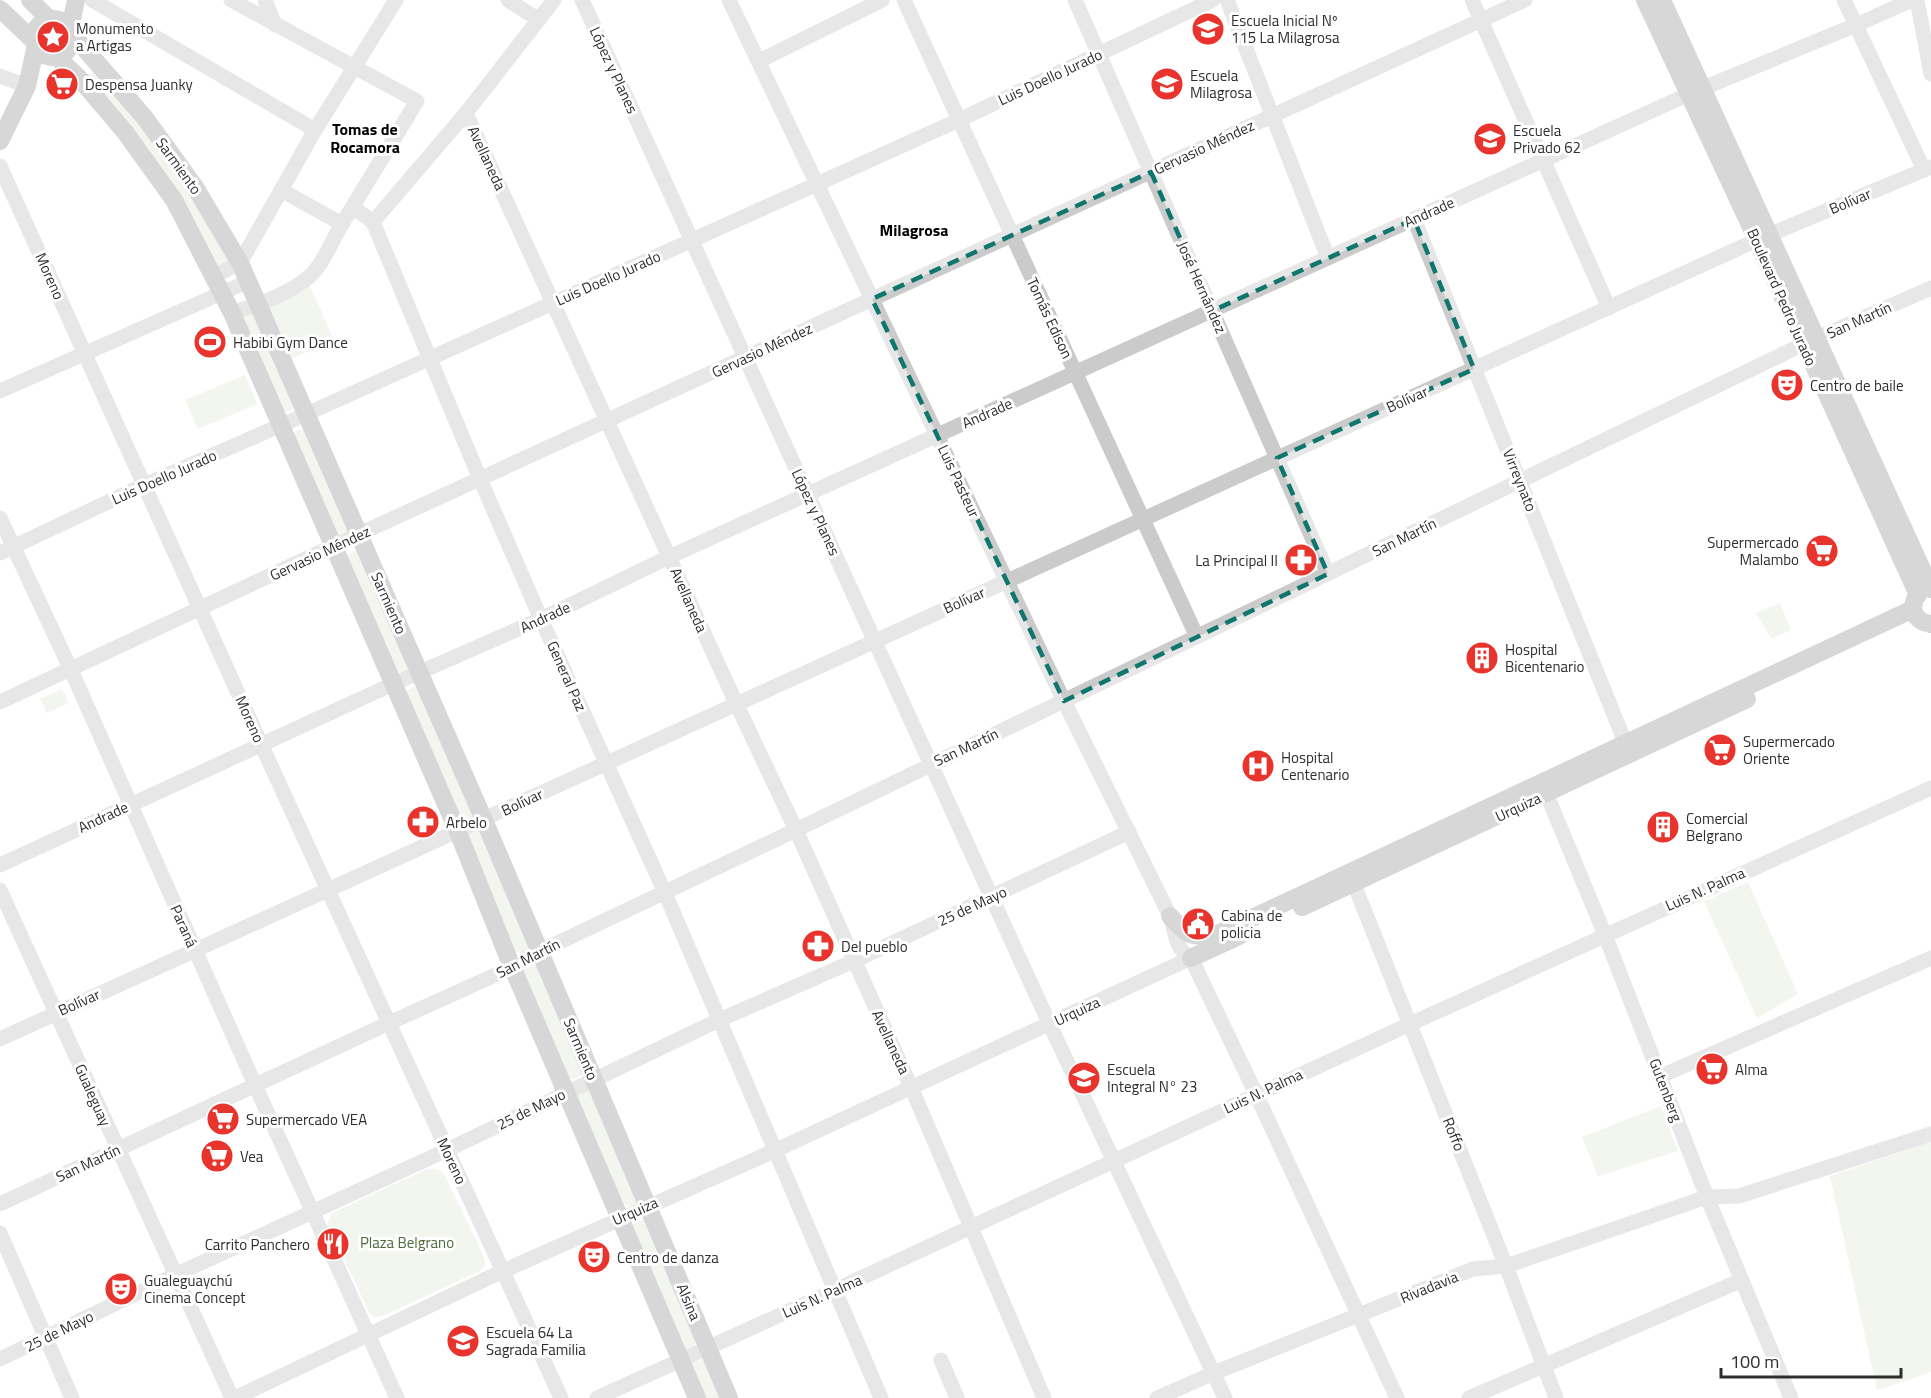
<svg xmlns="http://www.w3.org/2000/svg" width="1931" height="1398" viewBox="0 0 1931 1398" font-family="'Titillium Web',sans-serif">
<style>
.green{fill:#e3ecdc}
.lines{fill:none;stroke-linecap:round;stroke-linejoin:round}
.minor{stroke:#cbcbcb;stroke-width:15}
.major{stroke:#a6a6a6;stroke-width:18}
.marked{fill:none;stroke:#0f766e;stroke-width:4.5;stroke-dasharray:12 8;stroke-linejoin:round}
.labels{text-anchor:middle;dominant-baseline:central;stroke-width:6;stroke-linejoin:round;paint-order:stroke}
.poi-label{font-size:15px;fill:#2e2e2e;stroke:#fff;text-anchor:start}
.street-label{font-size:15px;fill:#2e2e2e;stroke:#fff}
.park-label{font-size:15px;fill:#4c6b3b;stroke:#fff}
.neighbourhood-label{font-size:16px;font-weight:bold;fill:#000;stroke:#fff}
</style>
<rect width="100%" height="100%" fill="#fff"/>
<g class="green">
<path d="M94,72L141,122L191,190L229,260L222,268L217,266L87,75Z"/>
<path d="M306,277L334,340L288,360L265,309Z"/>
<path d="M252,312L294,409L284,413L243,322L244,313Z"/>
<path d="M245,375L257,404L198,429L185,400Z"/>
<path d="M298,430H304L348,530L347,532L337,535L293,433Z"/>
<path d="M355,551L359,552L409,668L404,672H398L346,555Z"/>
<path d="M1780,603L1791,630L1771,639L1756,613Z"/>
<path d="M414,687H417L473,817L462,820L406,691Z"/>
<path d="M62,689L69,703L47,713L40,699Z"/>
<path d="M476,831H479L529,949L521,953L515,952L467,838L470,833Z"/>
<path d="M1748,882L1798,994L1757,1018L1704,901Z"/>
<path d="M534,962L537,963L583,1072C580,1078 574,1080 568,1077L522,972L523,966Z"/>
<path d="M587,1091H590L637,1202L630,1207L622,1203L578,1099V1096Z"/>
<path d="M1661,1106L1678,1151L1598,1176L1582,1137Z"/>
<path d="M1931,1142V1372L1877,1390L1830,1176Z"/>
<path d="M427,1169H437L444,1174L485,1259V1265L482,1270L383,1316L374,1317L369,1312L327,1224L332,1213Z"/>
<path d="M644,1219L698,1343L684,1350L630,1226Z"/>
<path d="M703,1359L720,1398H704L689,1365Z"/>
</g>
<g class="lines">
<g class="minor">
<path d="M92,0L315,130"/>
<path d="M231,0L417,101C392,142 367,183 342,224C332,240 325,261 311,275C292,293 257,305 232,313"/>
<path d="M265,0L275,25"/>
<path d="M508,0L539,20"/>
<path d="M582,0L1049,1023L1225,1398"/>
<path d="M729,0L1064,701L1170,916C1176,933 1174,948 1191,958"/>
<path d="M904,0L1197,637"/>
<path d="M1075,0L1328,574"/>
<path d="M1227,0L1328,258"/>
<path d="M1472,0L1609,308"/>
<path d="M1844,0L1924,170"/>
<path d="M1917,0L1931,74"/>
<path d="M759,61L882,0"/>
<path d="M0,76L27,86"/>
<path d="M466,113L736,703L796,830L911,1087L1044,1398"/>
<path d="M0,166L261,744L561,1398"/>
<path d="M281,190L342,224"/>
<path d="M353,207L373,222L480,479L541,619L665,893L881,1398"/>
<path d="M1414,219L1625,742"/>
<path d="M373,222L466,113L554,0"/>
<path d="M214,276L240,263L315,130L396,0"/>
<path d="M0,391L249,281"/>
<path d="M0,518L71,670L255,1085L397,1398"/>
<path d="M0,553L144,485L293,420L959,120L1213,0"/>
<path d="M0,702L333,546L1525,0"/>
<path d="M1542,783L1605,935L1707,1197L1791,1398"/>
<path d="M0,865L393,684L541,619L669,557L1689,94L1856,25L1912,0"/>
<path d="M1350,874L1506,1266L1556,1398"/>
<path d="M0,890L232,1398"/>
<path d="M1191,958L1256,1094L1397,1398"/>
<path d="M0,1039L1757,240L1931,167"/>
<path d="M1661,1076L1931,958"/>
<path d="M0,1204L389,1023L513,967L526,958L796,830L1810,341L1931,288"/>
<path d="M0,1233L72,1398"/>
<path d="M0,1359L177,1274L447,1150L719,1020L854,961L1129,832"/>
<path d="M941,1360L957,1398"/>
<path d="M235,1398L503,1271L774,1151L1191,958"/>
<path d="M597,1398L835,1290L1410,1024L1931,788"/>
<path d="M1157,1398L1214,1373L1473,1269L1506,1266L1707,1197L1739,1196L1931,1134"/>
<path d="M1469,1398L1742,1280"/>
</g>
<g class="major">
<path d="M30,0L49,19"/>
<path d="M1645,0L1757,240L1918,595"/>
<path d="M1662,0L1931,589"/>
<path d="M0,9L35,42"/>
<circle cx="53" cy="38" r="19"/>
<path d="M70,29L76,0"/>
<path d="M72,34L145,118L195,187L240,263L484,820L729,1398"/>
<path d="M56,56L80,79L125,132L174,200L232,313L458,832L508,957L697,1398"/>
<path d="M0,141L27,86L36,45"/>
<path d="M1915,599C1910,613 1917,622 1931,624"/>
<path d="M1302,907L1747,699"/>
<path d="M1170,916C1188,937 1192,939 1220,933L1913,609"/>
<path d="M1191,958L1239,936"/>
</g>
</g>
<path d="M0 0H1931V1398H0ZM1151,172L1212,311L1414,219L1474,369L1277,458L1328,574L1064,701L872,299Z" fill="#fff" fill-opacity=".55" fill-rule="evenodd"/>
<path class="marked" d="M1151,172L1212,311L1414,219L1474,369L1277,458L1328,574L1064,701L872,299Z"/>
<defs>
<g id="school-disc" transform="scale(1.725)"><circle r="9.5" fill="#e8342d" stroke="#fff"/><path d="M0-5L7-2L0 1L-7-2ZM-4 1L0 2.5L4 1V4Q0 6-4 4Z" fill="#fff"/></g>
<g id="sight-disc" transform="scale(1.725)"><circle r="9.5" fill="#e8342d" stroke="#fff"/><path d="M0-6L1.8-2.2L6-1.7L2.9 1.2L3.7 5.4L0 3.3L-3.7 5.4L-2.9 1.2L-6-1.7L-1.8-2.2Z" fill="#fff"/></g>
<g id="supermarket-disc" transform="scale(1.725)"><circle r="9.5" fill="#e8342d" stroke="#fff"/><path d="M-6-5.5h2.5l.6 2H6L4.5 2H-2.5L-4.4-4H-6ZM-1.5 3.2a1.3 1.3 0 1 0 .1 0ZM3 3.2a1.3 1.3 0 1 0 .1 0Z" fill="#fff"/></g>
<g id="stadium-disc" transform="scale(1.725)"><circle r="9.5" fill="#e8342d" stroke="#fff"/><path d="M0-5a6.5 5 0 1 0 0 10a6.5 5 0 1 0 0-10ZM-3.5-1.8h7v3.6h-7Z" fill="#fff"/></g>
<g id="theatre-disc" transform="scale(1.725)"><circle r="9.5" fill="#e8342d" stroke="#fff"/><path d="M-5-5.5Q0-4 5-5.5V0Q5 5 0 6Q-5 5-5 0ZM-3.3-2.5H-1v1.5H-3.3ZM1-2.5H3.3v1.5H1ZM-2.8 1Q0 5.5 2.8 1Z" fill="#fff"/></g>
<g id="pharmacy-disc" transform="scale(1.725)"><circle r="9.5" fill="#e8342d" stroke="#fff"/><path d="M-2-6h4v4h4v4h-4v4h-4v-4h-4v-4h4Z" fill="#fff"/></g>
<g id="building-disc" transform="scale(1.725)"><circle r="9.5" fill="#e8342d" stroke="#fff"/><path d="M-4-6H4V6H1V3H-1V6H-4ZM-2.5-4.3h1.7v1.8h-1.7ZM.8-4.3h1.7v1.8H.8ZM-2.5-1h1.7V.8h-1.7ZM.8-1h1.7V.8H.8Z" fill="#fff"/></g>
<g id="hospital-disc" transform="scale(1.725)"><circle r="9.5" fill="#e8342d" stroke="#fff"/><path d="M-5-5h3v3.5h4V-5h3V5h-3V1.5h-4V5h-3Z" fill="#fff"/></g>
<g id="civic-disc" transform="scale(1.725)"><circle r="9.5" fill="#e8342d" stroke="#fff"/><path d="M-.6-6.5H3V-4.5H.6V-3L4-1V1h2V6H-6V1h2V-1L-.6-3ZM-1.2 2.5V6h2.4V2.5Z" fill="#fff"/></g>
<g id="restaurant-disc" transform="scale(1.725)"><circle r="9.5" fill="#e8342d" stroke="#fff"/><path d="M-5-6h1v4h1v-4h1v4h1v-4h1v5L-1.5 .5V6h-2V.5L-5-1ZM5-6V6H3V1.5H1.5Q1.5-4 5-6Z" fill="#fff"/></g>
</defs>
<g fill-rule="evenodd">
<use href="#school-disc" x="1208" y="29"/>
<use href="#sight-disc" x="53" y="37"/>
<use href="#supermarket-disc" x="62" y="84"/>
<use href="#school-disc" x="1167" y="84"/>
<use href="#school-disc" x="1490" y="139"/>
<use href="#stadium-disc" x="210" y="342"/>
<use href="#theatre-disc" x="1787" y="385"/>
<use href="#supermarket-disc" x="1822" y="551"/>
<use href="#pharmacy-disc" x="1301" y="560"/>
<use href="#building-disc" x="1482" y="658"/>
<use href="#supermarket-disc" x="1720" y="750"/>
<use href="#hospital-disc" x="1258" y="766"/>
<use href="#pharmacy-disc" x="423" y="822"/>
<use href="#building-disc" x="1663" y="827"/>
<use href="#civic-disc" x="1198" y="924"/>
<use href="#pharmacy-disc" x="818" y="946"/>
<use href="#supermarket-disc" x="1712" y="1069"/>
<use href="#school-disc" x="1084" y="1078"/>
<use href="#supermarket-disc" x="223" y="1119"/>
<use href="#supermarket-disc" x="217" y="1156"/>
<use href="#restaurant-disc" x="333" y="1244"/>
<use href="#theatre-disc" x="594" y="1257"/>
<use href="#theatre-disc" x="121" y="1289"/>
<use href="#school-disc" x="463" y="1341"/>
</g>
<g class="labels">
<g class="poi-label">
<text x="1231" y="20">Escuela Inicial Nº<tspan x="1231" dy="17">115 La Milagrosa</tspan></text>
<text x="76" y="28">Monumento<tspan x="76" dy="17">a Artigas</tspan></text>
<text x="1190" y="75">Escuela<tspan x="1190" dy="17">Milagrosa</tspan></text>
<text x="85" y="84">Despensa Juanky</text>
<text x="1513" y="130">Escuela<tspan x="1513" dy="17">Privado 62</tspan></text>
<text x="233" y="342">Habibi Gym Dance</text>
<text x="1810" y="385">Centro de baile</text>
<text x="1799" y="542" text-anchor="end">Supermercado<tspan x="1799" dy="17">Malambo</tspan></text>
<text x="1278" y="560" text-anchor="end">La Principal II</text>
<text x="1505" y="649">Hospital<tspan x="1505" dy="17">Bicentenario</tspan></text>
<text x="1743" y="741">Supermercado<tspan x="1743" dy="17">Oriente</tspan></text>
<text x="1281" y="757">Hospital<tspan x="1281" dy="17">Centenario</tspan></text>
<text x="1686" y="818">Comercial<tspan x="1686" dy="17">Belgrano</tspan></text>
<text x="446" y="822">Arbelo</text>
<text x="1221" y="915">Cabina de<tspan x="1221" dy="17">policia</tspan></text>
<text x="841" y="946">Del pueblo</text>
<text x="1107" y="1069">Escuela<tspan x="1107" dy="17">Integral N° 23</tspan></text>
<text x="1735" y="1069">Alma</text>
<text x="246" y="1119">Supermercado VEA</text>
<text x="240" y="1156">Vea</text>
<text x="310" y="1244" text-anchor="end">Carrito Panchero</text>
<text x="617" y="1257">Centro de danza</text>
<text x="144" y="1280">Gualeguaychú<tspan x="144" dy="17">Cinema Concept</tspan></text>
<text x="486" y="1332">Escuela 64 La<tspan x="486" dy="17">Sagrada Familia</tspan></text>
</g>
<g class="street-label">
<text transform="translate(614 70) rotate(65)">López y Planes</text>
<text transform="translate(1050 77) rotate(-25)">Luis Doello Jurado</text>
<text transform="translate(1204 147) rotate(-25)">Gervasio Méndez</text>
<text transform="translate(487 158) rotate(65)">Avellaneda</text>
<text transform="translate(179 166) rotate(54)">Sarmiento</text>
<text transform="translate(1850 201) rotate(-23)">Bolívar</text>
<text transform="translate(1429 212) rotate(-24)">Andrade</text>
<text transform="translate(50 276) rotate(66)">Moreno</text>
<text transform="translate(608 278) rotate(-24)">Luis Doello Jurado</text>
<text transform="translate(1202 287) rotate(66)">José Hernández</text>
<text transform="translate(1782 297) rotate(66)">Boulevard Pedro Jurado</text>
<text transform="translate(1050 318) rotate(65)">Tomás Edison</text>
<text transform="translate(1859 320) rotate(-24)">San Martín</text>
<text transform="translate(762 350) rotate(-25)">Gervasio Méndez</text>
<text transform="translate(1407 399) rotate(-24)">Bolívar</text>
<text transform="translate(987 413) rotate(-24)">Andrade</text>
<text transform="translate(164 477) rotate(-24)">Luis Doello Jurado</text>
<text transform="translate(1520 480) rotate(68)">Virreynato</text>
<text transform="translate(959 481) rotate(65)">Luis Pasteur</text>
<text transform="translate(816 512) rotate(65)">López y Planes</text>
<text transform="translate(1404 537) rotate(-26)">San Martín</text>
<text transform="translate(320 553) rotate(-25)">Gervasio Méndez</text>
<text transform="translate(689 600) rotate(66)">Avellaneda</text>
<text transform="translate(964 600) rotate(-24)">Bolívar</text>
<text transform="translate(389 603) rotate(66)">Sarmiento</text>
<text transform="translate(545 617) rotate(-25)">Andrade</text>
<text transform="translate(567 676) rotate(66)">General Paz</text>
<text transform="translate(250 719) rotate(66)">Moreno</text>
<text transform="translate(966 747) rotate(-25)">San Martín</text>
<text transform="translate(522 802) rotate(-25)">Bolívar</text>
<text transform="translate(1518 807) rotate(-25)">Urquiza</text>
<text transform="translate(103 817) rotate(-25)">Andrade</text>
<text transform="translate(1705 889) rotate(-24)">Luis N. Palma</text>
<text transform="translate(972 906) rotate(-25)">25 de Mayo</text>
<text transform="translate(184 926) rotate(66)">Paraná</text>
<text transform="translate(528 958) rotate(-27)">San Martín</text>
<text transform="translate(79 1002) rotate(-24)">Bolívar</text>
<text transform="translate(1077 1011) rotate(-25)">Urquiza</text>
<text transform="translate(891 1042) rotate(65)">Avellaneda</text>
<text transform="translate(581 1049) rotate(67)">Sarmiento</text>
<text transform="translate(1666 1090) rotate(69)">Gutenberg</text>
<text transform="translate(1263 1091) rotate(-25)">Luis N. Palma</text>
<text transform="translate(93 1095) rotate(66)">Gualeguay</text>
<text transform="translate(531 1109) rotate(-26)">25 de Mayo</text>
<text transform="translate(1454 1134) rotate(68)">Roffo</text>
<text transform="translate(452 1161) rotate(65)">Moreno</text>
<text transform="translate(88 1163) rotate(-25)">San Martín</text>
<text transform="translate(635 1211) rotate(-24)">Urquiza</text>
<text transform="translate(1429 1287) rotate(-22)">Rivadavia</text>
<text transform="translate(822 1296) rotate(-24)">Luis N. Palma</text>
<text transform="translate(689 1302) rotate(67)">Alsina</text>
<text transform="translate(59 1331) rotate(-26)">25 de Mayo</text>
</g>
<g class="park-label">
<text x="407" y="1242">Plaza Belgrano</text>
</g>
<g class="neighbourhood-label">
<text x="365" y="129">Tomas de<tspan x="365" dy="18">Rocamora</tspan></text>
<text x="914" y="230">Milagrosa</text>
</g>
</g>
<path d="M1721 1368v9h180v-9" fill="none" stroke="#2e2e2e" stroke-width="3"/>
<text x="1730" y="1368" font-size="18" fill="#2e2e2e" stroke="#ffffff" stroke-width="4.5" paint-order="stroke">100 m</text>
</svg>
